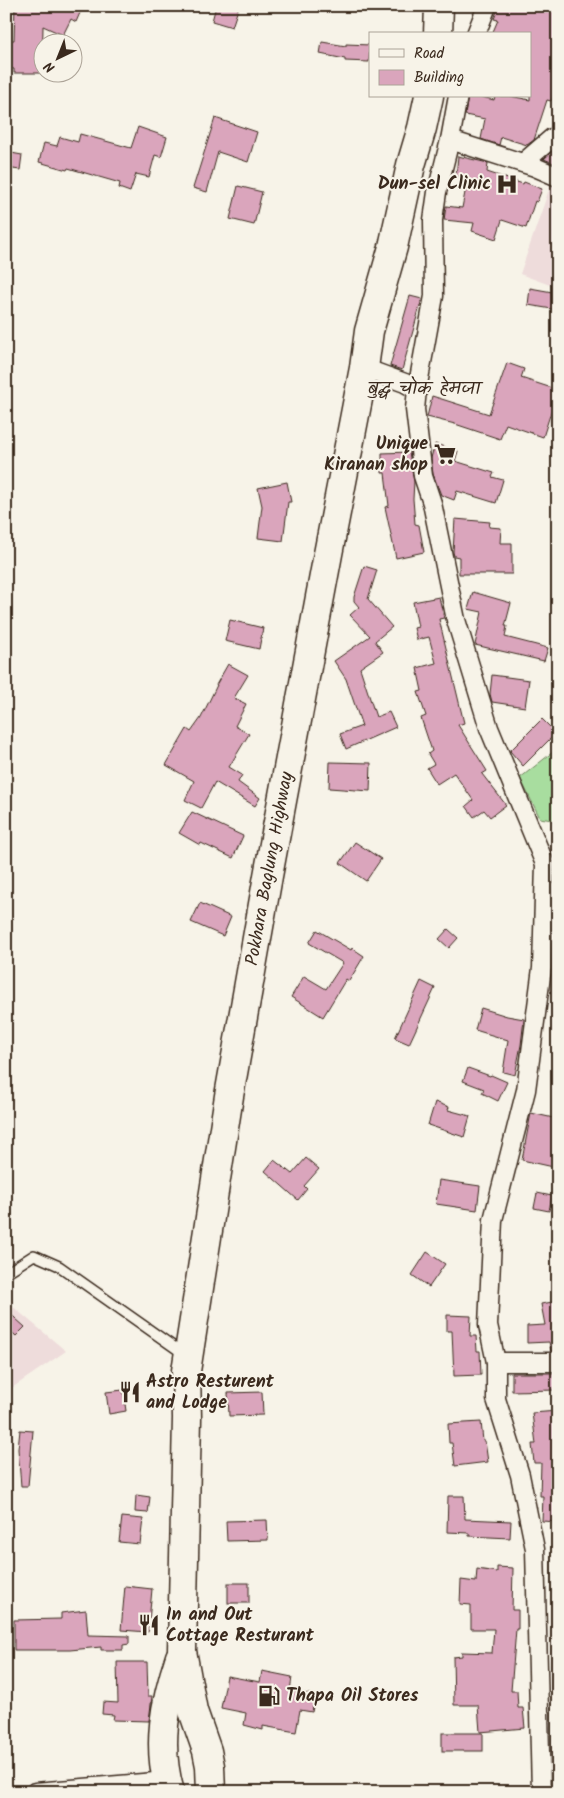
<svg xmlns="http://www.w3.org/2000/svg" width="564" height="1798" viewBox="0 0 564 1798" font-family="Kalam,'Playpen Sans Deva',sans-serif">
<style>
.built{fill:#eedcdb}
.green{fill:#a8dd9f;stroke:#72845e}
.building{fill:#daa5bc;stroke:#3b2a1e}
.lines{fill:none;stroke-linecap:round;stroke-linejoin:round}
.lane-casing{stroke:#3b2a1e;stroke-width:12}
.street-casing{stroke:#3b2a1e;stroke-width:21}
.highway-casing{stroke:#3b2a1e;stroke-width:31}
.lane{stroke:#f7f3e8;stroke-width:9}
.street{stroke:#f7f3e8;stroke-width:18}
.highway{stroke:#f7f3e8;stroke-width:28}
.labels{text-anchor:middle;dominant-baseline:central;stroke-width:4;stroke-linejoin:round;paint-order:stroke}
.poi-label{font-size:18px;font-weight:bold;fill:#3b2a1e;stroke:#f7f3e8;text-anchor:start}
.street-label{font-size:18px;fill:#3b2a1e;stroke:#f7f3e8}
.neighbourhood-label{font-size:19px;fill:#3b2a1e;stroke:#f7f3e8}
</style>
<rect width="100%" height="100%" fill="#f7f3e8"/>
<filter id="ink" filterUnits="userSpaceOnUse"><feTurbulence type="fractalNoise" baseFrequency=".02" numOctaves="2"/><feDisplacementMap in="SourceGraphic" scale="10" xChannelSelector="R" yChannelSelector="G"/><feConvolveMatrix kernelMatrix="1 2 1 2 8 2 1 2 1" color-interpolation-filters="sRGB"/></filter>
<g filter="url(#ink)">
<g class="built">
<path d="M552,181L558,183V288L520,274Z"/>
<path d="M6,1301L66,1351L6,1392Z"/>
</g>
<path class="green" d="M558,748V821L540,818L520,778Z"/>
<g class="building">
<path d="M15,6H83L76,22L71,19L63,35L43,26L42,73H14V69L6,68L9,40H14Z"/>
<path d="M216,6H239L232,27L212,21Z"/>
<path d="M499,6H558V85L551,101L547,100L534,140L527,145L501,137L499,145L481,139L485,119L465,115L468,96H478L494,100L495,96H510L530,100V34H492L498,20L494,19Z"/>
<path d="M322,42L346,46V44L370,45L369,62L345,61V59L320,54Z"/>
<path d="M215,118L257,132L248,162L218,152L207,192L193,188Z"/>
<path d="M138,127L167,137L161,157L155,155L149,177L136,174L130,192L119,188L120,183L68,168L67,170L39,162L44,143L57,146L60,137L78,142L80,134L131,148Z"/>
<path d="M557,147L558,165L544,159Z"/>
<path d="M6,152L22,155L20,170L6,168Z"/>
<path d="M458,156L488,163L487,172L523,184L524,182L542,189L537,202L535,201L526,228L502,220L496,239L472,231L474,223L444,220L446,206L462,208L468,177L456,176Z"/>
<path d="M238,186L262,192L254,225L230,219Z"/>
<path d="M530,288L558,293V310L528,305Z"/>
<path d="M410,296L422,299L402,370L390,366Z"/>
<path d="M507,363L524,369L521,378L558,390L543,437L506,424L500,439L455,424L427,417L432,396L489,414Z"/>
<path d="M435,444L458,451L455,461L494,473L492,477L503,480L496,503L457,491L454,500L441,495L433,474L431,458Z"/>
<path d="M409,452L414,481L413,499L415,524L419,525L424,552L396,558L385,507L389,506L385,473H382V453Z"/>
<path d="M287,482L291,502H288L283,541L258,538L262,506L258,488Z"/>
<path d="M455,519L490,522L489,527L501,528L500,543H512V574H459V557L454,556L453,552Z"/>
<path d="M364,566L377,570L368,599L392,627L375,641L383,652L360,668L376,717L389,712L396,727L346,749L340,734L362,726L346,679L334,661L370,636L350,615L359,607L354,601V597Z"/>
<path d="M473,592L511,603L505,626H507L505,637L548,648L544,661L475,645L482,612L468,609Z"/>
<path d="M439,597L444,618L439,619L464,723L458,725L487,771L482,774L506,805L490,817L484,810L474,817L466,806L473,800L454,773L437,784L427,768L434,764L428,754L432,751L421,718L426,716L418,692L422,691L417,668L436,663L429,637L417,640L414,628L418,627L413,602Z"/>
<path d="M230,620L263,628L259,649L225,641Z"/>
<path d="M228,664L248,675L234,698L246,704L235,726L249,734L229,767L242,775L238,782L260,798L255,806L215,782L201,808L185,800L194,781L166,765L187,729L191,732L201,718L217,685H216Z"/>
<path d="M492,675L529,680L525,707L492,702L490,694Z"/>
<path d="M542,719L556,733L523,766L510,751Z"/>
<path d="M330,762L371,763L370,791L329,788Z"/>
<path d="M192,812L243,836L233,858L201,843L200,845L179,833Z"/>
<path d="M355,842L381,859L366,881L340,863Z"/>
<path d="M200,903L231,917L223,936L191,922Z"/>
<path d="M448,929L458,938L449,948L439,939Z"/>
<path d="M317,930L351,950L352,948L364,956L349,981L346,979L323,1017L291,997L304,976L326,989L343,963L309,943Z"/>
<path d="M421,981L435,988L409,1044L395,1038Z"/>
<path d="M481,1008L507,1016L524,1019L521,1045L515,1075L503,1072L508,1040L475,1030Z"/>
<path d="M468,1068L490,1076L491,1075L507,1082L498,1101L482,1093L484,1089L463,1081Z"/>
<path d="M435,1102L449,1107L448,1110L470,1116L464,1137L428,1125Z"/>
<path d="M531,1113L558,1119V1168L522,1160Z"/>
<path d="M306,1158L319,1169L304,1186L307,1189L298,1200L265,1171L274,1160L292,1174Z"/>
<path d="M439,1180L480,1186L477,1210L436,1204Z"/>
<path d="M537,1193L552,1196L549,1211L534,1208Z"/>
<path d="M427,1252L445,1264L429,1287L412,1275Z"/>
<path d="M558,1301V1351H551L549,1342L527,1343V1326L545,1325L541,1304Z"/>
<path d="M6,1310L25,1327L16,1336L6,1327Z"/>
<path d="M447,1315L471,1316L470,1336H476L477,1351H480L481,1375L454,1376L452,1331H447Z"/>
<path d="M512,1373H556V1390L512,1391Z"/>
<path d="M123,1390L126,1411L109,1414L106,1392Z"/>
<path d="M262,1392L263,1415L229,1416L228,1393Z"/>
<path d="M558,1411V1522L542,1521L543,1496H540L541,1463H534L532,1444H536L532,1413Z"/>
<path d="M481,1422L483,1441H485L488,1462L455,1466L452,1443H449L448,1424Z"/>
<path d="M20,1430L33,1431L28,1486H21L18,1449Z"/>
<path d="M136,1495L150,1497L148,1513L135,1512Z"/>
<path d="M448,1496H464L465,1519L511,1521L510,1538L469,1536V1533L447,1532Z"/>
<path d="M122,1517L143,1519L140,1544L119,1542Z"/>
<path d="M267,1520L268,1540L227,1541L226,1521Z"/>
<path d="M497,1567L513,1568L512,1610H518V1629H516L511,1691H517L518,1708H523L525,1728L480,1732L478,1705H454L453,1657L462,1656V1652L492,1653L494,1629H471V1605L460,1604L461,1580L476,1582L477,1569L497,1572Z"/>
<rect x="228" y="1583" width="21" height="20"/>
<path d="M125,1586L152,1589L148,1632L121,1630Z"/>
<path d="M86,1610L88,1635L129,1636V1644L123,1645V1650H101V1647L70,1650H14V1620L61,1619V1613Z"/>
<path d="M117,1662H147L148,1696H152L149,1721L113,1720L114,1715L102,1714L103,1702L118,1703Z"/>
<path d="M262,1671L292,1677L290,1691L315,1695L312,1712L300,1710L296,1732L263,1726V1730L244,1725L246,1713L221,1708L227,1676L260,1682Z"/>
<rect x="442" y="1733" width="41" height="18"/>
</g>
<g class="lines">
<g class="lane-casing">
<path id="lane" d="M6,1273L34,1255L59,1266L184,1354"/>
</g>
<g class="street-casing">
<g id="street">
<path d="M476,34L487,6"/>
<path d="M450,140L458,96"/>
<path d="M523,163L552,138L558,136"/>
<path d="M364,368L405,383L417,390"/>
<path d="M496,1362H558"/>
<path d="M35,1792L167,1781"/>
<path d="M541,1792L535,1549L520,1475L496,1399V1362L488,1325L493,1220L526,1090L542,968L545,864L489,728L456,620L432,503L423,476L415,409L417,390L434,296L433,220L437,192L450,140L535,167L558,177"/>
</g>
</g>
<g class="highway-casing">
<g id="highway">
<path d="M438,34L439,6"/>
<path d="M170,1792C156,1745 165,1702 180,1657"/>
<path id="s1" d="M211,1792L210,1766L207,1751L193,1711L182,1651L187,1418L186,1371L229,1096L268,876L328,554L364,368L369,331L393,247L411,165L422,128L429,96"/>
</g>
</g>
<use href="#lane" class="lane"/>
<use href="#street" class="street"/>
<use href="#highway" class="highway"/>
</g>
</g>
<defs>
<g id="hospital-bare" transform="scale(1.725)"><path d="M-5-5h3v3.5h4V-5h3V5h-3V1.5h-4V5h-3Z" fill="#3b2a1e" stroke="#f7f3e8" stroke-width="2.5" paint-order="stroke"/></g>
<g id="supermarket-bare" transform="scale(1.725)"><path d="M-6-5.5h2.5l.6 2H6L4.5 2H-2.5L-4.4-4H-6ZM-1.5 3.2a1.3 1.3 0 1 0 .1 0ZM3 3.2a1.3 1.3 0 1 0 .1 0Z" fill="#3b2a1e" stroke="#f7f3e8" stroke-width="2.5" paint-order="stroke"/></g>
<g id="restaurant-bare" transform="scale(1.725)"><path d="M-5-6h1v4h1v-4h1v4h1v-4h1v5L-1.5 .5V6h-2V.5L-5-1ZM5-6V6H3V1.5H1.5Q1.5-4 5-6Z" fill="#3b2a1e" stroke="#f7f3e8" stroke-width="2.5" paint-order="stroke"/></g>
<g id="fuel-bare" transform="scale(1.725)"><path d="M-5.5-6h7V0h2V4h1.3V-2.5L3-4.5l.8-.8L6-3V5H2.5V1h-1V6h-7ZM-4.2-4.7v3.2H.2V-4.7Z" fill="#3b2a1e" stroke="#f7f3e8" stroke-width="2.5" paint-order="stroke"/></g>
</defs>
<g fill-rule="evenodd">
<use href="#hospital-bare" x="507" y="184"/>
<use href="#supermarket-bare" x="445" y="454"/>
<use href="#restaurant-bare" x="130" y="1392"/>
<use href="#restaurant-bare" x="149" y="1625"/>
<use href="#fuel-bare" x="269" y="1696"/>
</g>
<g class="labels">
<g class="poi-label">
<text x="491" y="184" text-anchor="end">Dun-sel Clinic</text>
<text x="428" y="444" text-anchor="end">Unique<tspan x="428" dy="21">Kiranan shop</tspan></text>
<text x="146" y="1382">Astro Resturent<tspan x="146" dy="21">and Lodge</tspan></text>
<text x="166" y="1615">In and Out<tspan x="166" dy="21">Cottage Resturant</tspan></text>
<text x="286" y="1696">Thapa Oil Stores</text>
</g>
<g class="street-label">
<text stroke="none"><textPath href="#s1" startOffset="934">Pokhara Baglung Highway</textPath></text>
</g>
<g class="neighbourhood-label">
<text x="424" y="389">बुद्ध चोक हेमजा</text>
</g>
</g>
<rect width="564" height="1798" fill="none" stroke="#f7f3e8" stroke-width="25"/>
<rect x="12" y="12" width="539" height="1773" fill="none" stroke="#3b2a1e" stroke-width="2" filter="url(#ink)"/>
<rect x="369" y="32" width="162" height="65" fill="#f7f3e8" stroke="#aca397"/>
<rect x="379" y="49" width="25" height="8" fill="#f7f3e8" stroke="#aca397"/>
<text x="414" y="58" font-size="15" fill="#3b2a1e">Road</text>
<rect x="379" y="70" width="25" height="15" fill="#daa5bc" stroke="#aca397"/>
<text x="414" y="82" font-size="15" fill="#3b2a1e">Building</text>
<g transform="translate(58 58) rotate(223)"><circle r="24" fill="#f7f3e8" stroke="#aca397"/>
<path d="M0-4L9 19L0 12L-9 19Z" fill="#3b2a1e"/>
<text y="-8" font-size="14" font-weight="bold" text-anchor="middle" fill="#3b2a1e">N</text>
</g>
</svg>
